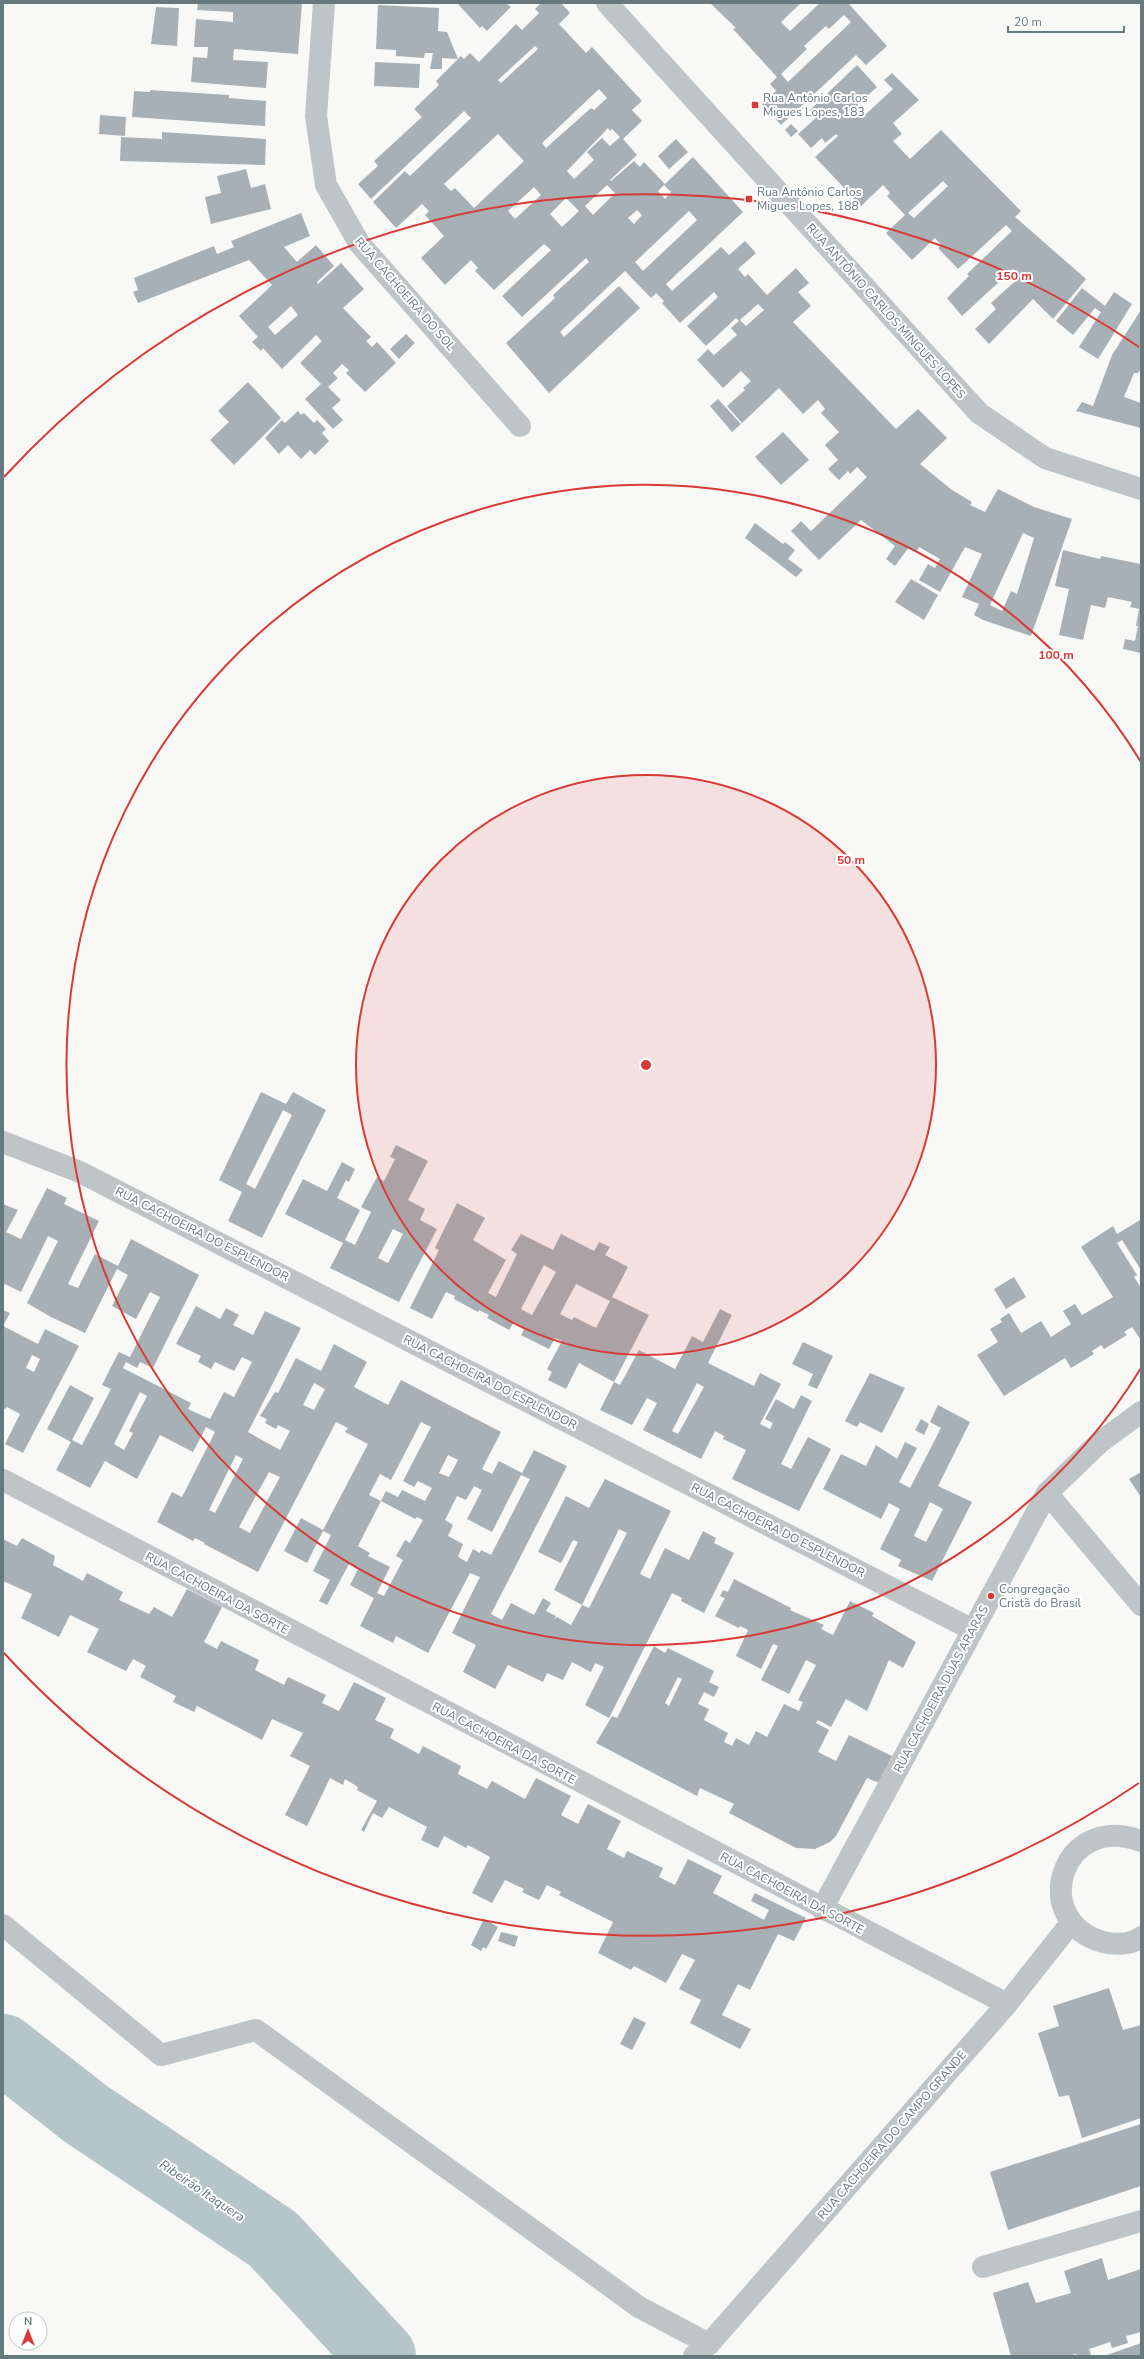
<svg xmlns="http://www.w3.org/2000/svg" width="1144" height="2359" viewBox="0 0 1144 2359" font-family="'Nunito Sans',sans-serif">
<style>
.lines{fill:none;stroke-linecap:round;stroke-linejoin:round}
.river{stroke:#b6c5c7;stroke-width:70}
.building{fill:#a7b1b5;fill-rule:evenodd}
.minor{stroke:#bfc5c7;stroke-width:22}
.ring{fill:none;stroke:#d83a36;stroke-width:2}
.poi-dot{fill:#d83a36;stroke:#fff;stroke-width:1.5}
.labels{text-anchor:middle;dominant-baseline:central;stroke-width:4;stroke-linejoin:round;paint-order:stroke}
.poi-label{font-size:12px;fill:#65797f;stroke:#fff;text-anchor:start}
.street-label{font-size:12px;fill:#65797f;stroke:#fff}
.water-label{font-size:13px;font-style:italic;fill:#607879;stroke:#fff}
.centre{fill:#d83a36;stroke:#fff;stroke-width:2}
.ring-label{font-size:12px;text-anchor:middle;font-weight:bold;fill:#d83a36;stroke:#fff;stroke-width:4;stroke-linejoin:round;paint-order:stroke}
</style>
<rect width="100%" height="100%" fill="#f8f8f6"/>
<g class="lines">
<path class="river" d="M3,2049L86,2114L273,2239L381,2356"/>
</g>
<g class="building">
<path d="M198,3H302L298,54L234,49L233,60L268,62L266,88L191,82L193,57L207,58L208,47H194L196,19L233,22V12L197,10Z"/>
<path d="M457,3H506L511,7L487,31L482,26L480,28Z"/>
<path d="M541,3H561L570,13L559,24L586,53L592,47L642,101L632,110L642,121L623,139L637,155L610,180L611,181L634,161L640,167L644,162L665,184L693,157L743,212L666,284L672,291L721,247L729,255L745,241L756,253L738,269L745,277L748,274L767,295L796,268L809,283L798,292L811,306L793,322L896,429L918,409L947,438L920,464L952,490L972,502L970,505L985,512L998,489L1034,507L1072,519L1031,636L983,620L974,615L979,604L962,597L982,554L965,547L940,592L919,580L928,564L935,568L940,559L919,547L916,552L909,547L895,566L886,559L895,546L861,520L819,560L791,531L801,521L811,531L867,477L857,467L850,474L848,471L839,480L828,469L838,460L825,445L839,432L821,413L825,409L818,400L803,414L779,388L742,423L727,406L745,390L743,388L751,381L741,371L723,388L697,360L708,349L714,355L737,335L731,328L739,321L736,318L706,346L687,326L718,297L714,292L680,323L662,303L664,301L656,293L651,298L625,271L560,332L564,337L619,286L640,308L549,393L506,343L555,298L553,295L589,262L586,258L522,317L502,296L551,250L544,244L494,290L475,271L478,268L471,260L445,285L421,258L444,236L425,215L429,211L422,204L396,228L373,202L405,171L410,176L471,118L464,111L371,199L358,184L378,166L374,161L422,117L414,109L439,85L436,81L461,56L464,59L470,53L479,62L516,24L522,30L539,13L535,9ZM535,46L538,49L501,83L498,80ZM599,89L607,98L594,110L591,108L546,148L542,143ZM608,128L610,131L612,129L620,137L610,146L602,138L587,152L594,160L574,179L567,171ZM498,134L524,161L474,208L455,188L451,191L444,184ZM607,185L615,193L593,215L585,206ZM664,185L671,192L665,199L658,191ZM534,187L541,195L515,219L508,211ZM566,198L579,211L562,227L550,214ZM637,210L642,215L634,224L628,218ZM689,211L697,220L643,271L635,262ZM758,304L764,310L746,326L740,320ZM1023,533L1034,538L1017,594L1011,591L1002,611L990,605Z"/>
<path d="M710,3H801L781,22L790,31L820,3H848L887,46L866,65L856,55L781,125L762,104L776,91L770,84L777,77L733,29L736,28ZM844,15L851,22L788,82L781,74L807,49L804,46L826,26L829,29Z"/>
<path d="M378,5L439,8L438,31L447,32L458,59L442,58V69H430L433,53H425L424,58L396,56V50L376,49Z"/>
<path d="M156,7L179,8L177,46L151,44Z"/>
<path d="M375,62L420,64L419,88L374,86Z"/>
<path d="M857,65L877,87L857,105L866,114L893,89L884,80L892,73L919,100L893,123L902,134L893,141L910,159L941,130L1021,211L1015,217L1086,279L1053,319L1033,299L989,344L975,329L996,309L991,303L1020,277L1013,269L962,316L947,298L969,276L967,274L1012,231L1006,225L958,269L938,248L941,245L935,238L912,260L886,233L905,215L887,196L890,193L883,185L861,206L815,157L838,136L836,134L825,143L822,138L811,148L798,134L817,117L810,110ZM943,181L948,186L914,218L908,213Z"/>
<path d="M150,90L229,95V98L266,101L265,126L132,117L134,91L150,92Z"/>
<path d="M100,115L126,117L125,136L99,134Z"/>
<path d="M791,124L798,131L791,137L785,130Z"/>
<path d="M162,132L266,139L265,165L120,161L121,137L162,139Z"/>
<path d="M676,139L688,152L669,169L658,156Z"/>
<path d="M246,169L251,188L265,184L271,209L211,224L205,197L221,193L217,176Z"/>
<path d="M301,213L310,236L284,247L297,262L316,245L334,266L317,282L318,284L341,263L364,289L343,308L371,337L366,341L372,347L377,342L396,363L365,392L346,373L349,370L342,364L333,373L338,378L328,387L341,400L332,408L343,420L333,429L305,399L321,384L300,363L322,341L316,335L282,369L263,348L261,351L252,342L258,337L239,316L272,285L249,260L138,303L133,292L138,290L134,278L214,246L217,254L234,247L231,241ZM291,306L298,315L275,335L268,327Z"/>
<path d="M1082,288L1105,306L1114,292L1132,304L1098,359L1079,347L1101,312L1095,308L1073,335L1056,321Z"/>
<path d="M1141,310V369L1138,373H1134L1124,397L1141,403V428L1076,411L1082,402L1093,406L1112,355Z"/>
<path d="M406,334L415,343L399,359L390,349Z"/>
<path d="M248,382L281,418L234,465L210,440L229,422L218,411Z"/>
<path d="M718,399L741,424L732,432L710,406Z"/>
<path d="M298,411L301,415L304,413L314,423L317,420L326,429L322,433L329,441L315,455L310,450L301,459L288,445L279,454L265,438L282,420L285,423Z"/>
<path d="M783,432L809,460L781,485L755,457Z"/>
<path d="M755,523L783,544L785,542L795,550L788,559L803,570L796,577L745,538Z"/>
<path d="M1063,550L1100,559L1101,556L1141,564V653L1123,649L1125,639L1135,641L1138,626H1136L1139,609L1130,607L1132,602L1108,597L1105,608L1091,605L1083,640L1059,635L1069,589L1055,586Z"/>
<path d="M911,579L938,595L924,620L895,602Z"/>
<path d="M261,1092L286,1104L293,1092L326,1110L262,1238L228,1221L242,1192L219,1180ZM283,1110L292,1115L255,1189L246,1184Z"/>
<path d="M396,1145L428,1161L408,1200L425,1209L420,1220L437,1229L399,1302L330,1268L343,1243L285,1214L303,1179L327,1191L342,1162L355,1169L349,1182L346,1180L337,1198L360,1210L345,1240L355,1245L371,1212L361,1207L377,1177L384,1181L395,1159L390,1157ZM393,1229L403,1234L388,1263L378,1258Z"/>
<path d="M47,1188L67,1198L64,1204L99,1221L68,1284L78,1288L95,1254L118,1266L131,1239L199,1275L153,1368L140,1362L137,1368L126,1362L123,1368L191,1403L188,1409L210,1419L224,1392L234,1397L252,1362L242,1357L234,1371L215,1362L211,1369L198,1362L201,1356L176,1344L196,1306L220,1319L226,1308L239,1315L233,1325L253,1335L265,1311L301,1328L248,1432L280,1450L290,1431L278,1425L276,1429L265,1423L267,1419L260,1416L275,1392L278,1393L296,1358L321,1371L334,1344L367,1362L354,1387L388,1405L401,1380L501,1432L482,1469L492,1474L499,1461L522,1473L534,1450L567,1466L491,1614L502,1620L511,1603L534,1615L543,1598L551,1603L546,1611L556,1616L554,1619L557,1617L571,1625L582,1605L589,1608L627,1533L619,1529L582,1605L554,1590L578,1542L573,1540L561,1563L538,1552L566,1496L589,1508L605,1479L671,1511L640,1574L650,1579L665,1548L689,1560L703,1531L716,1538L714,1543L734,1553L704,1613L681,1601L682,1598L672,1593L609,1718L585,1705L604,1667L595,1663L591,1672L572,1662L563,1680L547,1673L543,1682L508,1665L495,1689L463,1672L476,1645L452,1633L480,1577L470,1573L428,1653L396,1636L393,1643L360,1626L374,1598L350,1585L358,1569L349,1564L327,1605L319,1601L330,1580L313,1571L331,1535L323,1531L307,1563L284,1551L301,1518L323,1530L368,1444L345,1432L348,1428L336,1422L258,1572L204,1544L205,1543L195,1538L193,1541L157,1522L172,1492L182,1497L215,1432L206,1427L193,1452L160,1435L137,1479L105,1461L90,1488L56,1470L71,1442L47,1429L70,1385L94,1398L72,1440L82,1445L111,1389L102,1385L113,1363L119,1352L130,1357L160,1297L150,1292L136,1319L112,1306L128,1275L117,1269L85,1333L51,1317L27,1303L58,1241L48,1236L21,1292L5,1284L3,1287V1204L18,1210L6,1232L21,1239ZM314,1383L325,1389L314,1410L303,1405ZM140,1392L147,1396L129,1431L133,1433L124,1450L114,1444ZM421,1422L431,1427L403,1481L414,1487L418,1481L432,1488L425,1501L402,1490L398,1497L386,1491L381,1501L415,1519L417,1517L423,1520L410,1543L405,1540L396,1556L403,1560L384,1596L377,1593L390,1567L368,1556L370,1553L358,1546L381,1501L369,1495L380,1474L391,1480ZM236,1455L243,1459L215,1513L209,1510ZM448,1455L458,1460L449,1477L439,1473ZM269,1472L280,1477L250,1533L239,1527ZM521,1475L530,1479L491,1555L481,1550L480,1553L473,1549L467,1562L458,1557L463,1544L448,1536L453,1525L445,1520L457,1496L466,1500L474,1486L482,1490L467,1519L492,1532Z"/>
<path d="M457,1203L485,1218L473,1240L506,1260L488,1293L496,1297L517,1254L511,1250L521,1234L553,1250L561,1234L594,1251L599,1242L610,1247L605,1255L628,1267L612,1297L649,1315L614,1382L579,1363L566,1389L548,1380L552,1372L547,1369L562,1341L555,1338L549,1349L521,1335L525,1328L514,1322L509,1330L487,1318L489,1315L479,1310L478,1312L454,1299L455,1296L446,1292L432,1319L410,1308L439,1250L435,1248ZM544,1265L556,1272L532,1315L521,1309ZM576,1284L610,1301L596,1328L574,1317L572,1320L560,1314Z"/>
<path d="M1140,1220L1141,1270L1122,1240L1117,1243L1137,1275L1134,1277L1141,1288V1340L1132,1327L1124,1332L1127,1335L1104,1349L1101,1345L1092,1351L1094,1354L1071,1368L1065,1358L1004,1396L977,1355L998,1342L990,1329L1002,1322L1000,1319L1009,1313L1021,1333L1041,1321L1051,1337L1071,1324L1063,1311L1075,1304L1082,1315L1113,1297L1081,1247L1113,1226L1117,1234Z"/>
<path d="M1014,1277L1026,1297L1006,1309L994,1289Z"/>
<path d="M720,1309L732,1315L708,1363L754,1386L760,1373L781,1384L760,1424L770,1429L773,1423L765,1419L776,1399L794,1409L801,1395L812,1401L781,1464L791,1469L808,1437L831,1449L799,1511L732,1479L746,1450L723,1439L724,1436L715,1431L701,1459L643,1430L657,1403L647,1398L632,1425L600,1410L614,1382L620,1385L639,1350L675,1369L692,1336L703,1342ZM697,1383L704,1387L678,1434L672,1431Z"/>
<path d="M3,1310L10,1313L3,1326Z"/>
<path d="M3,1326L38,1344L45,1329L79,1346L23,1453L5,1444L20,1414L7,1407L5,1409L3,1408ZM32,1355L40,1359L34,1372L26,1368Z"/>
<path d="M803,1342L833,1356L817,1389L808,1385L813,1374L792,1364Z"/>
<path d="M870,1373L905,1388L882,1433L860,1422L857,1427L845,1421Z"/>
<path d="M938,1405L970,1422L938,1486L972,1502L932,1581L898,1566L901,1560L880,1549L900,1509L889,1503L881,1519L823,1489L841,1454L866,1466L876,1445L897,1459L905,1442L917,1448L899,1482L910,1488L941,1428L930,1422ZM930,1502L943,1509L926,1542L914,1536Z"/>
<path d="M921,1419L929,1424L924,1435L915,1430Z"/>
<path d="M1141,1472V1497L1129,1479Z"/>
<path d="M22,1538L55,1556L53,1565L83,1581L87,1573L106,1583L123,1592L119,1600L149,1614L154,1607L172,1617L187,1589L222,1607L204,1642L217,1649L221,1641L259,1660L255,1670L284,1685L288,1677L326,1695L322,1703L339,1711L354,1682L386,1698L375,1720L394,1729L390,1738L419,1754L423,1746L461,1766L458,1774L487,1789L492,1781L525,1799L536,1778L571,1796L561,1815L578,1824L588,1804L621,1821L607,1849L624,1858L627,1851L663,1868L659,1877L675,1885L688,1859L722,1876L713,1893L764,1920L769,1910L751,1901L755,1893L806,1918L794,1941L778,1934L750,1990L738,1984L722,2015L751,2029L740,2049L690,2023L701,2000L679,1989L695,1960L682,1954L666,1983L634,1966L631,1970L598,1953L613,1922L559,1895L561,1892L547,1885L539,1900L522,1892L524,1889L505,1880L492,1903L472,1893L490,1857L468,1845L466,1848L444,1836L438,1848L421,1840L427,1827L389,1807L382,1818L373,1813L364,1832L361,1830L377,1801L357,1790L358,1787L345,1779L343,1785L330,1778L307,1826L285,1815L310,1766L290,1756L303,1733L272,1719L262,1740L197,1706L194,1712L173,1702L176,1696L140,1677L146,1666L133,1659L126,1671L87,1652L99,1629L70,1615L59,1637L21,1618L32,1594L3,1581V1539L17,1546Z"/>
<path d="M734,1579L791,1608L790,1610L824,1625L821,1629L833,1635L850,1601L874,1613L872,1616L916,1642L903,1668L889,1660L867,1711L846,1699L831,1727L818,1720L816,1723L829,1730L818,1752L836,1761L849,1735L892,1756L879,1783L867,1778L836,1836L830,1842L815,1849L796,1848L729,1813L734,1804L700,1788L697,1796L596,1743L612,1716L617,1718L654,1646L665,1653L668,1648L714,1671L709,1682L719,1687L714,1697L704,1692L698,1704L709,1709L704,1720L728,1733L724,1742L732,1746L736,1738L749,1745L756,1731L767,1737L784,1704L799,1711L803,1702L798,1700L816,1665L806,1660L789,1694L761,1680L778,1646L773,1644L761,1669L736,1656L748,1630L740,1626L739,1628L715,1616L725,1598L720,1596L723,1590L728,1592ZM678,1677L682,1679L669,1706L665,1703Z"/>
<path d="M484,1919L498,1927L486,1949L483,1947L481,1951L471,1945Z"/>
<path d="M501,1932L518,1936L515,1947L498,1941Z"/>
<path d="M1109,1988L1123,2030L1141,2025V2118L1082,2138L1069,2095L1059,2097L1038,2033L1059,2026L1053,2006Z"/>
<path d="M634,2017L646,2023L632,2050L620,2044Z"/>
<path d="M1141,2124V2186L1008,2230L990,2172Z"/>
<path d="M1102,2258L1108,2280L1141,2269V2332L1126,2336L1128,2343L1112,2348L1110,2342L1089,2349L1091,2354L1087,2356H1077L1076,2354L1068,2356H1011L993,2293L1028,2282L1036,2303L1071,2293L1064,2271Z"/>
<path d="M1141,2343V2356H1104Z"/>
</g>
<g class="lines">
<g class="minor">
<path d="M324,3L316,116L326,185L359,243L520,426"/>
<path d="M607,3L979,413L1045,458L1141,489"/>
<path d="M3,1142L80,1172L973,1630"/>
<path d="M3,1480L1007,2004"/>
<path d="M1047,1493L1141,1605"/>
<path d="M1141,1841C1061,1811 1028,1921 1103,1942C1114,1945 1131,1945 1141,1937"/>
<path d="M822,1909L1047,1493L1099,1443L1141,1412"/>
<path d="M3,1925L161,2055L256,2030L639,2307L709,2344"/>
<path d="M983,2267L1141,2221"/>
<path d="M694,2356L709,2344L1007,2004L1071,1923"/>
</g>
</g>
<circle cx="646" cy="1065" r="290" fill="#d83a36" fill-opacity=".12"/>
<g class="ring">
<circle cx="646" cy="1065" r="290"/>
<path d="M1141 1368A580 580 0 1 1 1141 762"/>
<path d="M1139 1783A871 871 0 0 1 4 1653M4 477A871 871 0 0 1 1139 347"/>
</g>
<g class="poi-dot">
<rect x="751" y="101" width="8" height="8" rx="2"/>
<rect x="745" y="195" width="8" height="8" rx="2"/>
<circle cx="991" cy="1596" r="4"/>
</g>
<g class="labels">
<g class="poi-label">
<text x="763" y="98">Rua Antônio Carlos<tspan x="763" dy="14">Migues Lopes, 183</tspan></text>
<text x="757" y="192">Rua Antônio Carlos<tspan x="757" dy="14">Migues Lopes, 188</tspan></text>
<text x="999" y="1589">Congregação<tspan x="999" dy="14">Cristã do Brasil</tspan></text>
</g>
<g class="street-label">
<text transform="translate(405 294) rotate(49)">RUA CACHOEIRA DO SOL</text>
<text transform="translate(886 311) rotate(48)">RUA ANTÔNIO CARLOS MINGUES LOPES</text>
<text transform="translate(202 1234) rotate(27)">RUA CACHOEIRA DO ESPLENDOR</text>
<text transform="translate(490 1382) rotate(27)">RUA CACHOEIRA DO ESPLENDOR</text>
<text transform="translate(778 1530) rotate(27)">RUA CACHOEIRA DO ESPLENDOR</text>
<text transform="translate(217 1593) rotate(28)">RUA CACHOEIRA DA SORTE</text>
<text transform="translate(941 1689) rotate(-62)">RUA CACHOEIRA DUAS ARARAS</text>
<text transform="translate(504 1743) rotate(28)">RUA CACHOEIRA DA SORTE</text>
<text transform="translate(792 1893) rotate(28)">RUA CACHOEIRA DA SORTE</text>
<text transform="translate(892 2135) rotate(-49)">RUA CACHOEIRA DO CAMPO GRANDE</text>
</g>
<g class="water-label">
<text transform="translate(202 2191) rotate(34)">Ribeirão Itaquera</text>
</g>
</g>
<circle cx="646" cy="1065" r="6" class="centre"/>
<g class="ring-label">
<text x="1014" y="280">150 m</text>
<text x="1056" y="659">100 m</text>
<text x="851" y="864">50 m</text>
</g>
<rect width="1144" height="2359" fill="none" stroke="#65797f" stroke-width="8"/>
<g transform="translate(28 2331)"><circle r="19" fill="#ffffff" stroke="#c1c9cc"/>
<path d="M0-3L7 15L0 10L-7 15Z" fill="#d83a36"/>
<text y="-6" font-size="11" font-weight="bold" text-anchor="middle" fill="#65797f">N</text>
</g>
<path d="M1008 26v6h116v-6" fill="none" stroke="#65797f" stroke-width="2"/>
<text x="1014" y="26" font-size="12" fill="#65797f" stroke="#ffffff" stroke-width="3" paint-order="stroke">20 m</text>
</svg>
